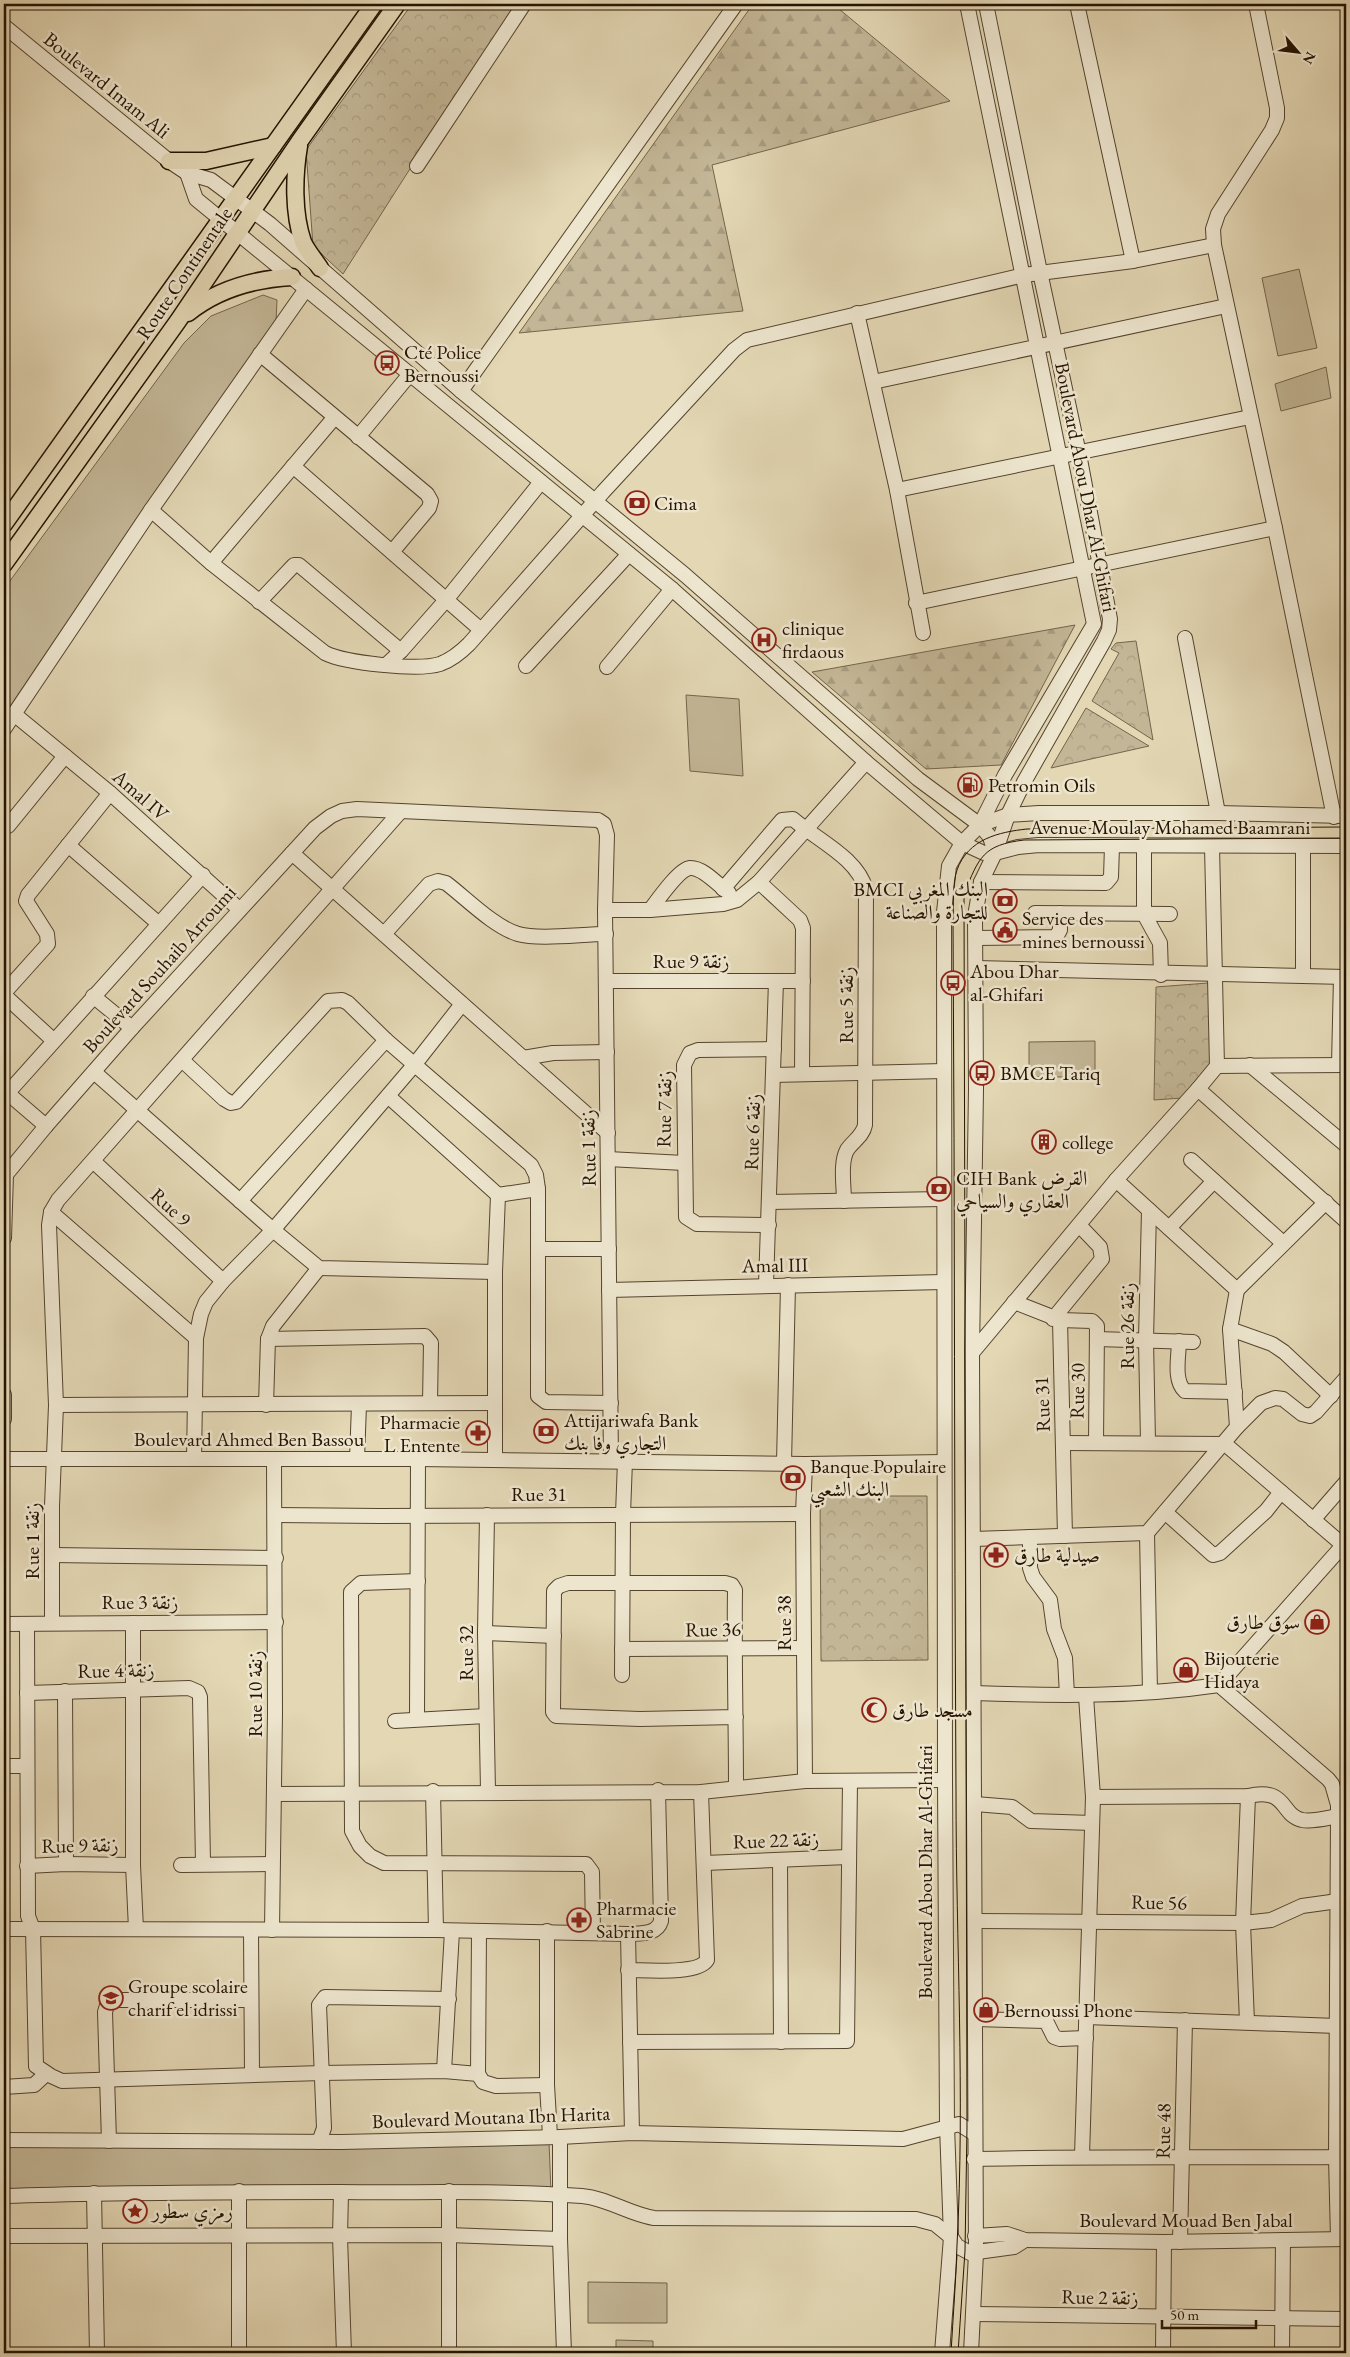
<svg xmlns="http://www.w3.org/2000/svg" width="1350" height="2357" viewBox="0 0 1350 2357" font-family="'EB Garamond',Amiri,serif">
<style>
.grass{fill:#c3b696;stroke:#74644c}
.forest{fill:url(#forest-firs);stroke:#74644c}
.park{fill:url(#park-crowns);stroke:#74644c}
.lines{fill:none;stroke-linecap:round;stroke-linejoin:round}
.minor-casing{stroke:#54442e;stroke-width:16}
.major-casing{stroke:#251301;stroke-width:19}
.minor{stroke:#ede5ce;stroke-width:14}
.major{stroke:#e3d7b4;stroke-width:16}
.tram{stroke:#251301;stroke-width:1}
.labels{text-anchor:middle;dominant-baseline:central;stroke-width:5;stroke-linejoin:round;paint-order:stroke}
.street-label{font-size:20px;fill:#251301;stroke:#ede5ce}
.poi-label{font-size:20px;fill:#251301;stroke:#ede5ce;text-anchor:start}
</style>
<defs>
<pattern id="forest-firs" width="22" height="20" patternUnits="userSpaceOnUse" patternTransform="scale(1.25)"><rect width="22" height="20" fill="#c3b696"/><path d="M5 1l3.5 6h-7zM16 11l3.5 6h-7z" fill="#a79c80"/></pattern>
<pattern id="park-crowns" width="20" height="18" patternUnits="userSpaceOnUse" patternTransform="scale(1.25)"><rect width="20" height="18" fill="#c3b696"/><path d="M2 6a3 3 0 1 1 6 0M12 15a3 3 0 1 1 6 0" fill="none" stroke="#a79c80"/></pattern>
</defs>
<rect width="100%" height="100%" fill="#e3d7b4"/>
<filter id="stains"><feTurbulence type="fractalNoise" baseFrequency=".004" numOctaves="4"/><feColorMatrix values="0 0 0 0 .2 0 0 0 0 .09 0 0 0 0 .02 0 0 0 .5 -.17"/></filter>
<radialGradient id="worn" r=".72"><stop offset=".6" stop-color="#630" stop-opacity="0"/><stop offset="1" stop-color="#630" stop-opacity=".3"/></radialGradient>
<g class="grass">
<path d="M1299,269L1317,348L1278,356L1262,278Z"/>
<path d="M263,295L277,300L276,322L251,356L4,719V589L184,343L211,316Z"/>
<path d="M1326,367L1331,398L1281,411L1275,384Z"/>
<path d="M686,695L739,699L743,776L690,771Z"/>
<path d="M1095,1041V1077H1029V1042Z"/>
<path d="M4,2141L549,2142L551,2192L4,2196Z"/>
<path d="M588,2282L667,2283V2323H588Z"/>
<path d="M616,2340L653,2341V2353H616Z"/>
</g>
<g class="forest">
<path d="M753,4H833L950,101L712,165L743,311L519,333Z"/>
<path d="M1075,625L1001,765L926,769L812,672Z"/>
</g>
<g class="park">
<path d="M412,4H515L343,274L313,246L306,150Z"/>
<path d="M1136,641L1153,740L1092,701L1119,653L1111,649L1116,643Z"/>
<path d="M1086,708L1149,746L1051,768Z"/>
<path d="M1208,983L1217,1066L1182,1098L1154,1100L1156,987Z"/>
<path d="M820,1496H927L928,1660L821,1661Z"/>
</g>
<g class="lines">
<g class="minor-casing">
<g id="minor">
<path d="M1077,4L1133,261"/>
<path d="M1256,4L1277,108V118L1272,130L1218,214L1213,229L1214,245L1275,528L1334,817"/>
<path d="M4,26L169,161L187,173L211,180L270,224L461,391L685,575L918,779L980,825L990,837L995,853"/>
<path d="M417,166L524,4"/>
<path d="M187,173L196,199L672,589L866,762L962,843L984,853H995L1018,847L1039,845L1346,846"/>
<path d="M857,313L897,490L923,633"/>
<path d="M260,354L427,494L431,501L429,508L392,552"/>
<path d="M873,382L1226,306"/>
<path d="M461,391L736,4"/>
<path d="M358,437L410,374"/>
<path d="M293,466L481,630"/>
<path d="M897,490L1250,417"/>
<path d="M151,510L211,563L325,653C345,663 418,671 440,664C451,660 460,653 469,644L603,492L734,350L747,340L1024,275L1133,261L1214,245"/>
<path d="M211,563L334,418"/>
<path d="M259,602L294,565H299L401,651"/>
<path d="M916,603L1275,528"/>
<path d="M1185,638L1218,813"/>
<path d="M386,665L401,651L446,600L541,482"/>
<path d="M526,666L629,554"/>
<path d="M607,667L672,589"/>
<path d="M14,714L110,793L239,909"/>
<path d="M4,729L151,510L306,289"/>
<path d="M980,825L1008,815L1039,813H1218L1346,816"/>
<path d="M8,826L65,756"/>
<path d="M68,845L159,924"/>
<path d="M1144,846V914L1160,943L1161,975"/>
<path d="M292,853L608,1133"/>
<path d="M759,882L800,920L803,928L802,1074"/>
<path d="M981,882L1106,883L1111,877L1112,846"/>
<path d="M723,889L782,820L793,819C817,840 858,858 866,890L865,1125C863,1136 853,1141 847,1150C840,1163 844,1186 844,1201"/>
<path d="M605,910H650L723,904L737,900L759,882L866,762"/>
<path d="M650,910C657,901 679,869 690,868C703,867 719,886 729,893"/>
<path d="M1035,913L1170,914"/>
<path d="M384,934L429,884L438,881L446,883C466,898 494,927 518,934C539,940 582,934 606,934"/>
<path d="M976,938L1056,937L1060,930V913"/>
<path d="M976,968L1346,977"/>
<path d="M1303,976V847"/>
<path d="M606,981H803"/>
<path d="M4,993L48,944L47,934L26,901L28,895L110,793"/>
<path d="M4,995L53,1040"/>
<path d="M93,996L132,1028"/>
<path d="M523,1058L553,1053L607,1052"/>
<path d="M183,1061L224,1099L231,1103L236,1102L328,1001L342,1000L348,1003L386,1040L531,1165L536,1175L538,1189V1396L546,1402L611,1403"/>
<path d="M1250,1065L1346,1145"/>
<path d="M1339,1065L1341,977"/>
<path d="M1217,1066L1346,1065"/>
<path d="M94,1072L273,1230L319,1268L495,1272"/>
<path d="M773,1075L944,1071"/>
<path d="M1198,1089L1217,1066L1212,846"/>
<path d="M4,1090L46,1126"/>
<path d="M388,1096L498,1195L538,1189"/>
<path d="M4,1097L203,875"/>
<path d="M608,1159L684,1163"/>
<path d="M1191,1160L1283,1243"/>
<path d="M93,1161L223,1281"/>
<path d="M4,1177L46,1126L132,1028L315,828L331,816L342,811L357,809L598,820L604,824L607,835L605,910L611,1461"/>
<path d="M1116,1180L1237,1290L1230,1329L1237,1427"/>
<path d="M240,1201L386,1040"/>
<path d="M769,1202L943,1199"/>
<path d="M51,1212L196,1338"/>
<path d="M769,1225L697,1224L686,1217L684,1065L690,1053L698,1050L774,1049"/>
<path d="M1169,1228L1214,1181"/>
<path d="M4,1238L6,1174"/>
<path d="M538,1249H609"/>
<path d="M766,1285L776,981"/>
<path d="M609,1290L943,1282"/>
<path d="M1237,1290L1326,1202"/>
<path d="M1014,1302L1060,1320L1065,1536"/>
<path d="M1053,1319L1102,1259L1100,1247L1079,1225"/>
<path d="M1060,1320L1092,1321L1097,1326L1096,1443"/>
<path d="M1230,1329L1272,1344L1284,1352L1331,1396"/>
<path d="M268,1339L425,1336L431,1343L430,1403"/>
<path d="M1097,1339L1193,1342"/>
<path d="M1179,1341C1179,1355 1173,1381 1185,1391L1235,1392"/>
<path d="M972,1353L1116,1180L1198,1089L1346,1221"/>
<path d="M4,1395V1419"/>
<path d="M56,1405L494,1403"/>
<path d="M266,1405L268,1339L273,1326L319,1268"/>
<path d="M1148,1442L1146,1340L1149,1210"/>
<path d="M1063,1443L1225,1444L1343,1545"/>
<path d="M4,1459H418L805,1464L944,1462"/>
<path d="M194,1459L196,1338L201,1314L206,1302L223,1281L273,1230L415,1064L462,1004"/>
<path d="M357,1459L359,1405"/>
<path d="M495,1459V1272L498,1195"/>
<path d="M784,1463L788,1285"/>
<path d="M1165,1512L1213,1555L1220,1553L1266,1511L1281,1492"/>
<path d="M276,1515L380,1516L803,1514"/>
<path d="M487,1515L485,1633L488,1791"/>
<path d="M1313,1520L1346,1482"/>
<path d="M1147,1533L1150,1692"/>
<path d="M1030,1537V1568L1033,1577L1050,1600L1054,1629L1065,1658L1067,1695"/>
<path d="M973,1539L1147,1533L1237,1427L1261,1403L1275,1398L1283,1399L1302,1414L1310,1416L1316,1412L1346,1378"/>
<path d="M52,1555L276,1558"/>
<path d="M418,1581L361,1583L351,1592L352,1831L360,1846L370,1856L384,1863L586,1864L592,1872L593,1933"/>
<path d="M52,1623V1506L56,1405L49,1225L51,1212L58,1200L400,812"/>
<path d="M133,1623V1865L136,1929"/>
<path d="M4,1624L276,1622"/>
<path d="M27,1624L28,1916L33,1929L36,2066L51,2076L62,2081L322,2073L444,2071L478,2074L483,2082L496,2086L547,2085"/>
<path d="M485,1633L554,1636"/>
<path d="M622,1649L804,1648"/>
<path d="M622,1675L623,1514L625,1461"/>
<path d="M1219,1685L1346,1542"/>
<path d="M65,1691L66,1864"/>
<path d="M27,1693L189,1688L198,1692L200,1697L203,1863"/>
<path d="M974,1693C1056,1696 1138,1697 1219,1685L1328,1779L1332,1784L1338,1805V1816L1336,2157L1338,2239"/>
<path d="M736,1717L640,1719L556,1716L553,1712L554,1591L559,1586L568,1583H725L732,1585L735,1590C734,1656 736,1722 736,1788"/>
<path d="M417,1718L418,1459"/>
<path d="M395,1721L486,1716"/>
<path d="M4,1766H27"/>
<path d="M805,1781L803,1514L805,1464"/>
<path d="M433,1791L436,1930"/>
<path d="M274,1794L701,1792L805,1781L945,1780"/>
<path d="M1093,1797L1248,1796C1288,1787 1280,1815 1302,1820C1313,1822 1327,1818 1338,1816"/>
<path d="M975,1804L1012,1807L1031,1821L1092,1823"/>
<path d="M780,1860L781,2042"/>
<path d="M705,1863L848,1857"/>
<path d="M181,1865L272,1864"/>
<path d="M27,1866L66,1864L133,1865"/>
<path d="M976,1921L1243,1923L1271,1920L1302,1906L1338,1901"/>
<path d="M4,1929L436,1930L628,1934C640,1933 657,1935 661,1921L658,1790"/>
<path d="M272,1930L275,1713L274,1459"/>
<path d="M251,1931L252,2074"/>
<path d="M547,1931V2085L550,2136"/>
<path d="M628,1934L632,2133"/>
<path d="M628,1970C646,1970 698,1975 707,1960L701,1792"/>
<path d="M1086,2017L1337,2026"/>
<path d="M975,2019L1046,2021L1054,2037L1060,2039L1086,2038"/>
<path d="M1247,2022L1243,1923L1248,1796"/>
<path d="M630,2042L847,2041L850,1781"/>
<path d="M444,2071L452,1931"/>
<path d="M478,2074L479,1931"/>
<path d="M4,2087L34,2085L46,2074"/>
<path d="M560,2137V2239L564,2353"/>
<path d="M4,2140L341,2142L560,2137L632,2133L903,2139L959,2124L975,2134"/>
<path d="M109,2141L105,2012L108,2002L113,2000H250"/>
<path d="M319,2142L324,2128L319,2005L325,1997L449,1999"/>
<path d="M1082,2156L1093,1797L1086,1696"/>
<path d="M974,2159C1098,2156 1222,2158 1346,2157"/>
<path d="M341,2192L340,2237L344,2353"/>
<path d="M94,2193L97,2353"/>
<path d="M4,2196C116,2192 228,2192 340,2192C420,2193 501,2190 582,2196C607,2198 629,2214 654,2218L916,2219L935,2224L951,2237L957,2246L970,2253L1014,2247L1025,2240"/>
<path d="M4,2236L448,2235L560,2239"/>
<path d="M975,2236L1007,2234L1025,2240L1164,2242L1346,2239"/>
<path d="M1180,2242L1185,2020"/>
<path d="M973,2314L1346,2319"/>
<path d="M239,2353V2191"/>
<path d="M449,2353V2191"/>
<path d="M942,2353L951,2237L947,2126L945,1780L944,912L949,866L962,843L980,825L1005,775L1094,624L967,4"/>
<path d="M971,2353L976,2253L972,1353L976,1089L975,916L981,882L995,853L1008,815L1024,782L1104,641L1109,630L1110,619L1079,454L1040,272L986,4"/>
<path d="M1163,2353L1164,2242"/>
<path d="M1282,2353L1283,2240"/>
</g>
</g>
<g class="major-casing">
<g id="major">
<path d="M299,146C294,176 293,213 303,242C307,251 315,260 320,268"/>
<path d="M169,161H206L273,146"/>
<path d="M188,313C218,289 254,279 292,277"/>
<path d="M4,524L374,4"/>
<path d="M4,564L178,321L299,142L397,4"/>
</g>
</g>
<use href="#minor" class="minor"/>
<use href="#major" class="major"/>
<g class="tram">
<path d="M951,2353C953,2317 956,2281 957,2245C965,2095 956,1943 956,1792C954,1502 955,1211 953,921C954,905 952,885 957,870C968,839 999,832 1027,829L1346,827"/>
<path d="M958,2353L965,2251L967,2127L964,894C979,857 983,845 1024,840L1346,838"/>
</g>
</g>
<defs>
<g id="bus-ring" transform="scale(1.25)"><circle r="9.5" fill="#ede5ce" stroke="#8f2418" stroke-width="1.5"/><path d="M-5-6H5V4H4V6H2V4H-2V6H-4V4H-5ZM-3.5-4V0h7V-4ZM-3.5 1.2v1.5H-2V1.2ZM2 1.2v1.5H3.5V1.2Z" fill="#8f2418"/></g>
<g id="bank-ring" transform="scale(1.25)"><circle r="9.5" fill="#ede5ce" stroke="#8f2418" stroke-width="1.5"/><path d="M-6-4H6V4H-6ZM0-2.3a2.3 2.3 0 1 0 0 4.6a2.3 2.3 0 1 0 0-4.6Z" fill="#8f2418"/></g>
<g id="hospital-ring" transform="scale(1.25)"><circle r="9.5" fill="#ede5ce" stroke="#8f2418" stroke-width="1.5"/><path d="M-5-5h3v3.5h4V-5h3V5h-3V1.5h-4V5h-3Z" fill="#8f2418"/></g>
<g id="fuel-ring" transform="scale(1.25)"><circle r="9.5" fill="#ede5ce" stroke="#8f2418" stroke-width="1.5"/><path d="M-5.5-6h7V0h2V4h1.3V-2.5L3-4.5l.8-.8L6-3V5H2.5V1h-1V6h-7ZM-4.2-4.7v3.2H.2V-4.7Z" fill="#8f2418"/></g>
<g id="civic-ring" transform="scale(1.25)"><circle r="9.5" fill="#ede5ce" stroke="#8f2418" stroke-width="1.5"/><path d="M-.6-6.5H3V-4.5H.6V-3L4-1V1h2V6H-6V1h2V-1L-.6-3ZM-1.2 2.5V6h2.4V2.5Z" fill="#8f2418"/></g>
<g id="building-ring" transform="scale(1.25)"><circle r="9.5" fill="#ede5ce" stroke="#8f2418" stroke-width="1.5"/><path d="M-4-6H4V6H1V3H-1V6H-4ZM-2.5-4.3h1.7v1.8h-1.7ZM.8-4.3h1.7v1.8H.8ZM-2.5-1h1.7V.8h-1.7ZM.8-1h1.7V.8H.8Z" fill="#8f2418"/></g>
<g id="pharmacy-ring" transform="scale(1.25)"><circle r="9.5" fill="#ede5ce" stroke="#8f2418" stroke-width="1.5"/><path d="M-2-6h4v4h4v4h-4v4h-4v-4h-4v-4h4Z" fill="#8f2418"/></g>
<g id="shop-ring" transform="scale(1.25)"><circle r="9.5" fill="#ede5ce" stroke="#8f2418" stroke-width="1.5"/><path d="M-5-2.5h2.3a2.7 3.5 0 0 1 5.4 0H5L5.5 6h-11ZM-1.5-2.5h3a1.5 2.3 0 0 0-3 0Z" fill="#8f2418"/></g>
<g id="mosque-ring" transform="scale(1.25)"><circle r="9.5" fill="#ede5ce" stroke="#8f2418" stroke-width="1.5"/><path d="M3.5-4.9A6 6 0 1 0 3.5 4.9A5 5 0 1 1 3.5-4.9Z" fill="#8f2418"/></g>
<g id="university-ring" transform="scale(1.25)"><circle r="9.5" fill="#ede5ce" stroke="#8f2418" stroke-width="1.5"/><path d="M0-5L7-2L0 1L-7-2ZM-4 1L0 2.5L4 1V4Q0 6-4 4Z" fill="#8f2418"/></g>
<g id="sight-ring" transform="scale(1.25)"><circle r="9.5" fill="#ede5ce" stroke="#8f2418" stroke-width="1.5"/><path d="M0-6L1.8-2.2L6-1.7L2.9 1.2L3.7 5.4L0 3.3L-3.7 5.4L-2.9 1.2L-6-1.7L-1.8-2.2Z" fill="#8f2418"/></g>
</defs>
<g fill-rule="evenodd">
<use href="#bus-ring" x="387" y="363"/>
<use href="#bank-ring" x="637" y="503"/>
<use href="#hospital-ring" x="764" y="640"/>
<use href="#fuel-ring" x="970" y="785"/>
<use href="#bank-ring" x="1005" y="901"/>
<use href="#civic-ring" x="1005" y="930"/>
<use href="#bus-ring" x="953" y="983"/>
<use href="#bus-ring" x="982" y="1073"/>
<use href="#building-ring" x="1044" y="1142"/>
<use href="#bank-ring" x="939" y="1189"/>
<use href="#bank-ring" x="546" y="1431"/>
<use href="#pharmacy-ring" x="478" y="1433"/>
<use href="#bank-ring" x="793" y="1478"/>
<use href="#pharmacy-ring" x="996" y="1555"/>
<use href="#shop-ring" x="1317" y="1622"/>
<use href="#shop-ring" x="1186" y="1670"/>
<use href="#mosque-ring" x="874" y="1710"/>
<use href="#pharmacy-ring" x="579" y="1920"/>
<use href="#university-ring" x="111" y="1998"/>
<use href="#shop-ring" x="986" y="2010"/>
<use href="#sight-ring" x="135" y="2211"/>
</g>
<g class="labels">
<g class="street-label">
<text transform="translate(107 85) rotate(39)">Boulevard Imam Ali</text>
<text transform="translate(184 273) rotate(-56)">Route Continentale</text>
<text transform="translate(1086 487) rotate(79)">Boulevard Abou Dhar Al-Ghifari</text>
<text transform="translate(141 795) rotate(41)">Amal IV</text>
<text x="1170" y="827">Avenue Moulay Mohamed Baamrani</text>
<text x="691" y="961">Rue 9 زنقة</text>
<text transform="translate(159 969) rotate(-48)">Boulevard Souhaib Arroumi</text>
<text transform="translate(846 1005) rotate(-90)">Rue 5 زنقة</text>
<text transform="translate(664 1109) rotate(-89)">Rue 7 زنقة</text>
<text transform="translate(752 1132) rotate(-88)">Rue 6 زنقة</text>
<text transform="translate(588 1148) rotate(-91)">Rue 1 زنقة</text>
<text transform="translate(171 1207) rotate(42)">Rue 9</text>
<text transform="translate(775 1265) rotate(-1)">Amal III</text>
<text transform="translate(1127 1326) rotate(-90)">Rue 26 زنقة</text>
<text transform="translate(1077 1391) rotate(-89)">Rue 30</text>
<text transform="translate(1042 1404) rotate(-92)">Rue 31</text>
<text x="249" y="1439">Boulevard Ahmed Ben Bassou</text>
<text x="539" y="1494">Rue 31</text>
<text transform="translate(32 1541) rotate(-90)">Rue 1 زنقة</text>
<text x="140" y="1602">Rue 3 زنقة</text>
<text transform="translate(784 1623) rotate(-90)">Rue 38</text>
<text transform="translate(713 1629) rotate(-1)">Rue 36</text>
<text transform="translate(466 1653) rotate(-90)">Rue 32</text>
<text transform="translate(116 1670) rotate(-1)">Rue 4 زنقة</text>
<text transform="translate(255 1694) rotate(-90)">Rue 10 زنقة</text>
<text transform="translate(776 1840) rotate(-2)">Rue 22 زنقة</text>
<text transform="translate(80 1845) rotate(-1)">Rue 9 زنقة</text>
<text transform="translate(925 1872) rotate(-90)">Boulevard Abou Dhar Al-Ghifari</text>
<text transform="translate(1159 1902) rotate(1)">Rue 56</text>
<text transform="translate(491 2117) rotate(-2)">Boulevard Moutana Ibn Harita</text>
<text transform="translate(1163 2131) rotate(-89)">Rue 48</text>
<text x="1186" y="2220">Boulevard Mouad Ben Jabal</text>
<text transform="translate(1100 2297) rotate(1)">Rue 2 زنقة</text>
</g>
<g class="poi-label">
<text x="404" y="352">Cté Police<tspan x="404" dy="23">Bernoussi</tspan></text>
<text x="654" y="503">Cima</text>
<text x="782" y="628">clinique<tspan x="782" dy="23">firdaous</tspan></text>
<text x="988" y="785">Petromin Oils</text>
<text x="988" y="889" text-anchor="end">BMCI البنك المغربي<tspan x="988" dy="23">للتجارة والصناعة</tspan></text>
<text x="1022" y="918">Service des<tspan x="1022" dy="23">mines bernoussi</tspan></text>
<text x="970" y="971">Abou Dhar<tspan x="970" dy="23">al-Ghifari</tspan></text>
<text x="1000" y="1073">BMCE Tariq</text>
<text x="1062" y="1142">college</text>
<text x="956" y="1178">CIH Bank القرض<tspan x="956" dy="23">العقاري والسياحي</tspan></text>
<text x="564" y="1420">Attijariwafa Bank<tspan x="564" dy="23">التجاري وفا بنك</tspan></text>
<text x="460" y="1422" text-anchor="end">Pharmacie<tspan x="460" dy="23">L Entente</tspan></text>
<text x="810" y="1466">Banque Populaire<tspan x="810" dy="23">البنك الشعبي</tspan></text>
<text x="1014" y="1555">صيدلية طارق</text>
<text x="1300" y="1622" text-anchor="end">سوق طارق</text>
<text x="1204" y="1658">Bijouterie<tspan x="1204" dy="23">Hidaya</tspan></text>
<text x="892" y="1710">مسجد طارق</text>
<text x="596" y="1908">Pharmacie<tspan x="596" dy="23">Sabrine</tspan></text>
<text x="128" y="1986">Groupe scolaire<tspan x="128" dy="23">charif el idrissi</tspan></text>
<text x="1004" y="2010">Bernoussi Phone</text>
<text x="152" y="2211">رمزي سطور</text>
</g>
</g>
<rect width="1350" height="2357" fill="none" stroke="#e3d7b4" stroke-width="20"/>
<rect x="5" y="5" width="1340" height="2347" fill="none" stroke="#251301" stroke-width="2.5"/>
<rect x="10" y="10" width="1330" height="2337" fill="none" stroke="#251301"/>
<g transform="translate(1298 52) rotate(118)" stroke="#ede5ce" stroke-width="4" paint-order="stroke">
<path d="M0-4L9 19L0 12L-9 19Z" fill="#251301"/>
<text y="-8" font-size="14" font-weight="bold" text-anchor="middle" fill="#251301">N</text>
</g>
<path d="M1162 2320v8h94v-8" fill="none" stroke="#251301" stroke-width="2.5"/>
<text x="1170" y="2320" font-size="15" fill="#251301" stroke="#ede5ce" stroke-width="4" paint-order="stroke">50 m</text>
<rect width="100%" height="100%" filter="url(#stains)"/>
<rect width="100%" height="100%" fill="url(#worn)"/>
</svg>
